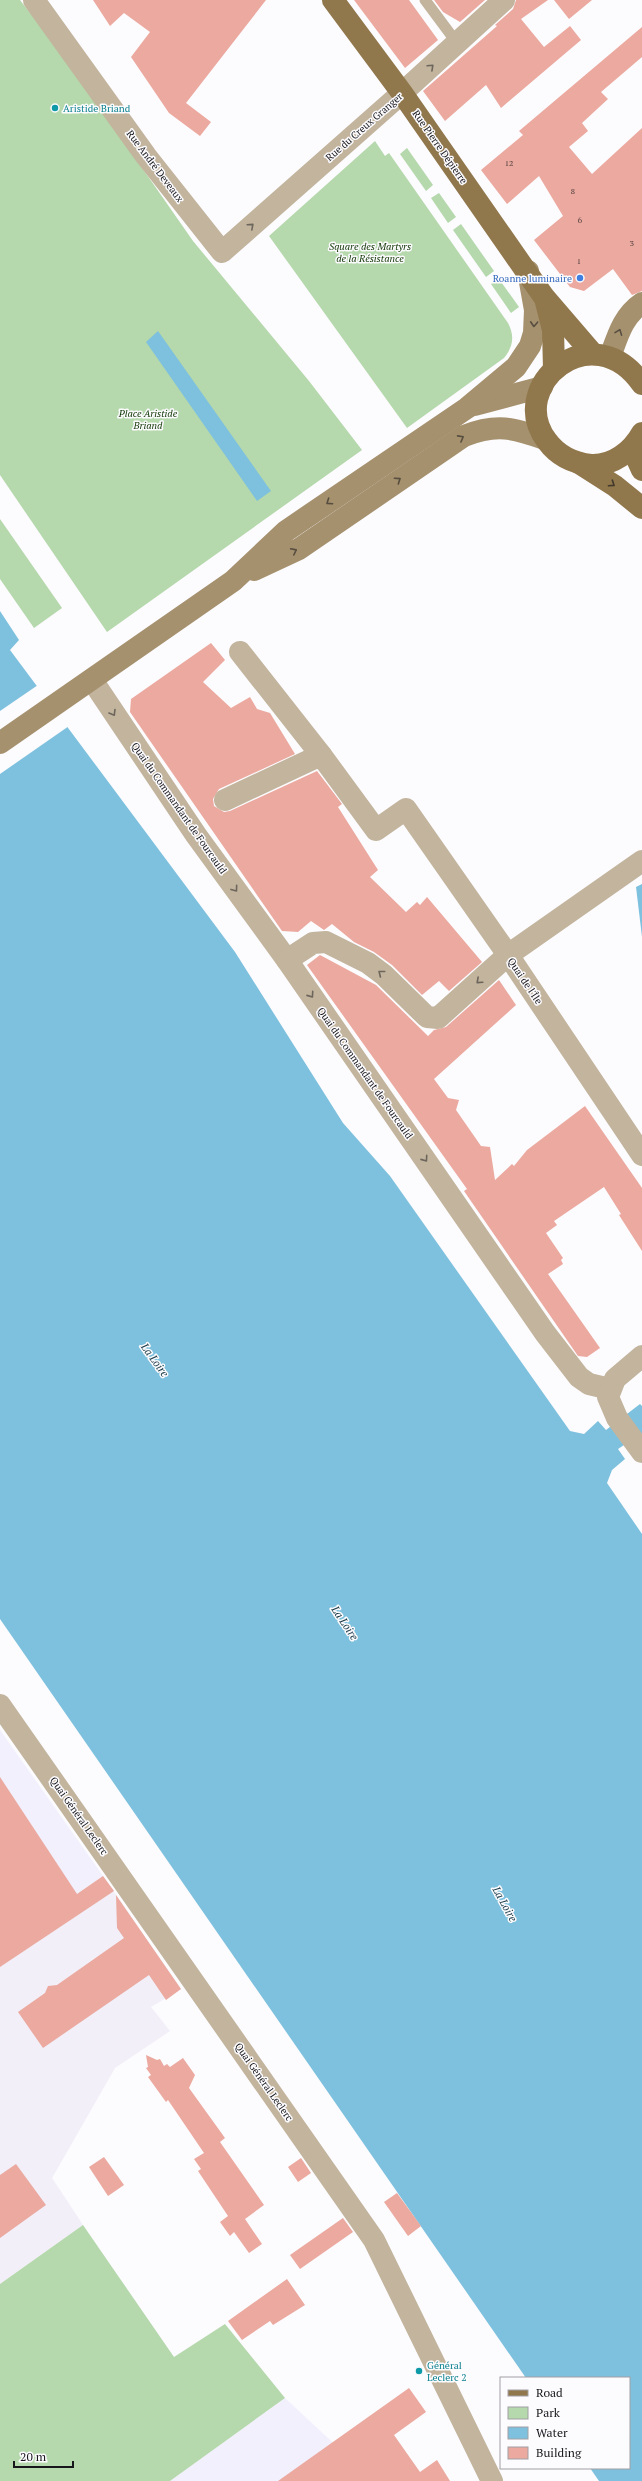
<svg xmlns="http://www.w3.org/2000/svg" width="642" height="2481" viewBox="0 0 642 2481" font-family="'PT Serif',serif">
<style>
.built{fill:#f2eff9}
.industrial{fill:#f2f0fd}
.green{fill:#b5d8ac}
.water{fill:#7ec1de}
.pier{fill:#fcfbfe}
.building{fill:#eba99f}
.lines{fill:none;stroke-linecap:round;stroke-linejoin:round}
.lane{stroke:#c2b49d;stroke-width:11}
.street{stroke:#c2b49d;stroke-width:22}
.secondary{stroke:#a5916e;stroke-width:22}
.primary{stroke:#91784c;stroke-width:22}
.oneway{stroke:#6d665c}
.oneway2{stroke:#574e40}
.oneway3{stroke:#42392c}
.culture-dot{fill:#0f9aa8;stroke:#fcfbfe;stroke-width:1.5}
.shop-dot{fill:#3f7fe0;stroke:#fcfbfe;stroke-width:1.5}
.labels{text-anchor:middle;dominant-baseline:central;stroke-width:3;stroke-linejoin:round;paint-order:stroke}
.number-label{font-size:8px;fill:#4d3c3c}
.culture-label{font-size:10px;fill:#0d838f;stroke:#fcfbfe;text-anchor:start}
.street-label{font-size:10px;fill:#18171b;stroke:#fcfbfe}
.park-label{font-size:10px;font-style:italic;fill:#103604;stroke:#fcfbfe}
.shop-label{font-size:10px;fill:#366cbe;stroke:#fcfbfe;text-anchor:end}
.water-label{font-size:11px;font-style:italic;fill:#183845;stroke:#fcfbfe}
</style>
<rect width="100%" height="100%" fill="#fcfbfe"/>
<path class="built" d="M103,1876L181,1989L151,2007L170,2031L115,2068L52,2178L83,2225L0,2284V1929L41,1918Z"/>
<g class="industrial">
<path d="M0,1730L103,1876L41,1918L0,1929Z"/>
<path d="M285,2398L374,2481H170Z"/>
</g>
<g class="green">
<path d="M0,0H20L69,63L193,241L309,381L362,450L107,632L0,475Z"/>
<path d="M375,141L385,156L389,153L508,323C515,336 513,347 504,358L407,428L269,236Z"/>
<path d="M407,148L433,185L426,191L400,154Z"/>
<path d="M439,193L456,217L448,223L431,198Z"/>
<path d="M461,224L494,271L486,277L453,230Z"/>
<path d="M499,279L519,307L511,313L491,284Z"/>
<path d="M0,519L62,608L34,628L0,579Z"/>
<path d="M83,2225L174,2357L225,2324L285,2398L170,2481H0V2284Z"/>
</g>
<g class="water">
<path d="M158,331L271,491L257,501L146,342Z"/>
<path d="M0,611L19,640L10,650L235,952L343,1123L390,1176L570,1431L584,1434L598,1421L606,1430L640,1404L642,1406V1433L618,1449L625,1459L612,1470L607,1483L642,1534V2481H599L590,2468H629V2378H526L0,1619Z"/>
<path d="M642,884V937L636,887Z"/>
</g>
<path class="pier" d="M38,685L69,726L0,774V711Z"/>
<g class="building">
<path d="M93,0H266L186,103L211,122L200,136L169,113L131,57L150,32L124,13L110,26Z"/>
<path d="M354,0H409L438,40L405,68Z"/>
<path d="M434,0H485L460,22L443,12Z"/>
<path d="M516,0H548L521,19L544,47L570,26L581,40L501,108L486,85L445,121L423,91L497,26L495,25L513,9Z"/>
<path d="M554,0H592L569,19Z"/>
<path d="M642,27V57L601,92L608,99L582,123L588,131L569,147L592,174L642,128V291L632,295L613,269L584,291L570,287L534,240L563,216L539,176L507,204L481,170L523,135L519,131Z"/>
<path d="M211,643L225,660L203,682L231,708L250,697L257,709L270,713L295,754L219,789L213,799L214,806L224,812L230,811L317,771L342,804L338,807L378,870L370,877L406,912L417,902L420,905L427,897L482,962L449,991L439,981L422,995L392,965L374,952L354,942L332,924L324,930L311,921L298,932L282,931L130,712L131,699Z"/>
<path d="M320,955L376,985L428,1036L434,1030L446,1027L499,980L516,1005L434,1079L448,1098L459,1100L456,1110L481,1146L490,1147L495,1180L512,1164L514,1166L527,1150L585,1106L642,1188V1251L619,1215L621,1214L604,1187L554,1221L557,1225L546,1233L563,1258L561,1260L563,1264L548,1274L600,1348L587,1357L578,1356L464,1191L467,1189L307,965Z"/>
<path d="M0,1777L77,1894L103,1876L114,1891L0,1967Z"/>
<path d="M116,1895L181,1989L166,2000L149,1975L43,2048L18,2012L45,1993L48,1986L57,1985L124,1938L117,1928Z"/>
<path d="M146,2055L157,2060L160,2059L164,2066L167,2064L170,2067L183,2058L195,2075L189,2088L225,2138L220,2142L264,2205L245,2219L262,2244L249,2253L234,2232L230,2236L220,2222L228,2216L198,2171L201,2169L194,2159L204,2153L168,2100L166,2102L148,2077L151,2075L146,2068L148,2067Z"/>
<path d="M104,2157L124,2185L108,2196L89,2167Z"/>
<path d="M301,2158L311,2173L298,2182L288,2167Z"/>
<path d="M16,2164L46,2205L0,2238V2175Z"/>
<path d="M397,2193L421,2226L408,2236L384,2202Z"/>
<path d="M343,2218L353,2232L300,2269L290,2255Z"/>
<path d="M287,2279L305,2305L273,2325L270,2321L242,2340L228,2321Z"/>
<path d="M409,2388L426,2412L394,2435L420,2472L437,2460L450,2481H278Z"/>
</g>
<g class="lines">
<path class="lane" d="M425,0L457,43"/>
<g class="street">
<path d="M34,0L146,156L222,252L402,93L504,0"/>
<path d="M240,652L321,755"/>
<path d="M92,680L196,835L287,960L545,1333L579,1377L589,1384L610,1389"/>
<path d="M225,800L321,755L376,830L406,809L508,955L642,1155"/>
<path d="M287,960L313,943L326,942L368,963L384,975L427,1017L438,1018L508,955L642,861"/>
<path d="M642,1356L615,1379L608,1397L617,1418L642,1452"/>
<path d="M0,1705L374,2240L492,2481"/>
</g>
<g class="secondary">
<path d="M610,357C618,335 623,316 642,303"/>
<path d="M475,405L542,387"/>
<path d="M254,570L299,549L464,436C497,423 513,428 545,439"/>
<path d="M0,743L233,581L286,531L467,408L516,367L530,346L534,333L535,310L528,271"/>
</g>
<g class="primary">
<path d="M333,0L402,93L544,297L593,354"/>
<path d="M546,302L553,330L554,369"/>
<path d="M642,384C592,313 505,386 547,441C558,456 572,463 591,465C613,466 632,451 642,433"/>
<path d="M632,448L642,470"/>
<path d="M579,463L615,486L642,508"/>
</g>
</g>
<defs><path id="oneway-chevron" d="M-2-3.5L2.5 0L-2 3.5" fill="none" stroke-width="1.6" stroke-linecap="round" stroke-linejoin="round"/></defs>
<g class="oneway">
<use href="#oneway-chevron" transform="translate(431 67) rotate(-43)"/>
<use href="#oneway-chevron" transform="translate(251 226) rotate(-42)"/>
<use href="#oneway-chevron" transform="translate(113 713) rotate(59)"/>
<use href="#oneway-chevron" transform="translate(235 889) rotate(54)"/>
<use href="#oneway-chevron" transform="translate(381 973) rotate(-142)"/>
<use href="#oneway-chevron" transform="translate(479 981) rotate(138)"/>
<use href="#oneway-chevron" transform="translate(311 995) rotate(55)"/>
<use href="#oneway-chevron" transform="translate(425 1159) rotate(55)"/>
</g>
<g class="oneway2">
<use href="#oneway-chevron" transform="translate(534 324) rotate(93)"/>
<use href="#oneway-chevron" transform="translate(619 332) rotate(-69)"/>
<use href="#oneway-chevron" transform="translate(461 438) rotate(-29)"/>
<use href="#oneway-chevron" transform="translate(398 480) rotate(-34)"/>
<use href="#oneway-chevron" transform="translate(329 502) rotate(146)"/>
<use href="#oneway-chevron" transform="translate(294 551) rotate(-27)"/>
</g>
<use class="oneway3" href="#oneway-chevron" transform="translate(612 484) rotate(34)"/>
<g class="culture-dot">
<circle cx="55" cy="108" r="4"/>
<circle cx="419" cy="2371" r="4"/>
</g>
<circle class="shop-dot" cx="580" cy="278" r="4"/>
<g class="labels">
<g class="number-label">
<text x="509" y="163">12</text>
<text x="573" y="191">8</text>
<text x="580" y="220">6</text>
<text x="632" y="243">3</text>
<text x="579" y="261">1</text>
</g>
<g class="culture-label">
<text x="63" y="108">Aristide Briand</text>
<text x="427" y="2365">Général<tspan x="427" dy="12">Leclerc 2</tspan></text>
</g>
<g class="street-label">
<text transform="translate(364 127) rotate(-41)">Rue du Creux Granger</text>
<text transform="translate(440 147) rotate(55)">Rue Pierre Dépierre</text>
<text transform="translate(155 166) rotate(53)">Rue André Deveaux</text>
<text transform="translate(179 808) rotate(55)">Quai du Commandant de Fourcauld</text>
<text transform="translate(525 981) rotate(56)">Quai de l'Île</text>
<text transform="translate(365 1073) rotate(55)">Quai du Commandant de Fourcauld</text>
<text transform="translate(79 1816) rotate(55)">Quai Général Leclerc</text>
<text transform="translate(264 2082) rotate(55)">Quai Général Leclerc</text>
</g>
<g class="park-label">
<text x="370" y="246">Square des Martyrs<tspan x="370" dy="12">de la Résistance</tspan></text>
<text x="148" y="413">Place Aristide<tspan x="148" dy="12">Briand</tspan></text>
</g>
<g class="shop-label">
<text x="572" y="278">Roanne luminaire</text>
</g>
<g class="water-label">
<text transform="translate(155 1360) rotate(54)">La Loire</text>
<text transform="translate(345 1623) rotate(56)">La Loire</text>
<text transform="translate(505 1904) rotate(61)">La Loire</text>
</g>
</g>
<rect x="500" y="2377" width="130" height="92" fill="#fcfbfe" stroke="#a1a0a3"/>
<rect x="508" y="2390" width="20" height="6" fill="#91784c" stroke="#a1a0a3"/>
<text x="536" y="2397" font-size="12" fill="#18171b">Road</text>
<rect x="508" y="2407" width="20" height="12" fill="#b5d8ac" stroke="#a1a0a3"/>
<text x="536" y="2417" font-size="12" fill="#18171b">Park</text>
<rect x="508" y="2427" width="20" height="12" fill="#7ec1de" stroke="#a1a0a3"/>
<text x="536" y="2437" font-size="12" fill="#18171b">Water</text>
<rect x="508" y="2447" width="20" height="12" fill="#eba99f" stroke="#a1a0a3"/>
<text x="536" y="2457" font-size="12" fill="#18171b">Building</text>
<path d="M14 2461v6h59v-6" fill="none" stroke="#18171b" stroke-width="2"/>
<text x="20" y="2461" font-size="12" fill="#18171b" stroke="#fcfbfe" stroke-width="3" paint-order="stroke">20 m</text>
</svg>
